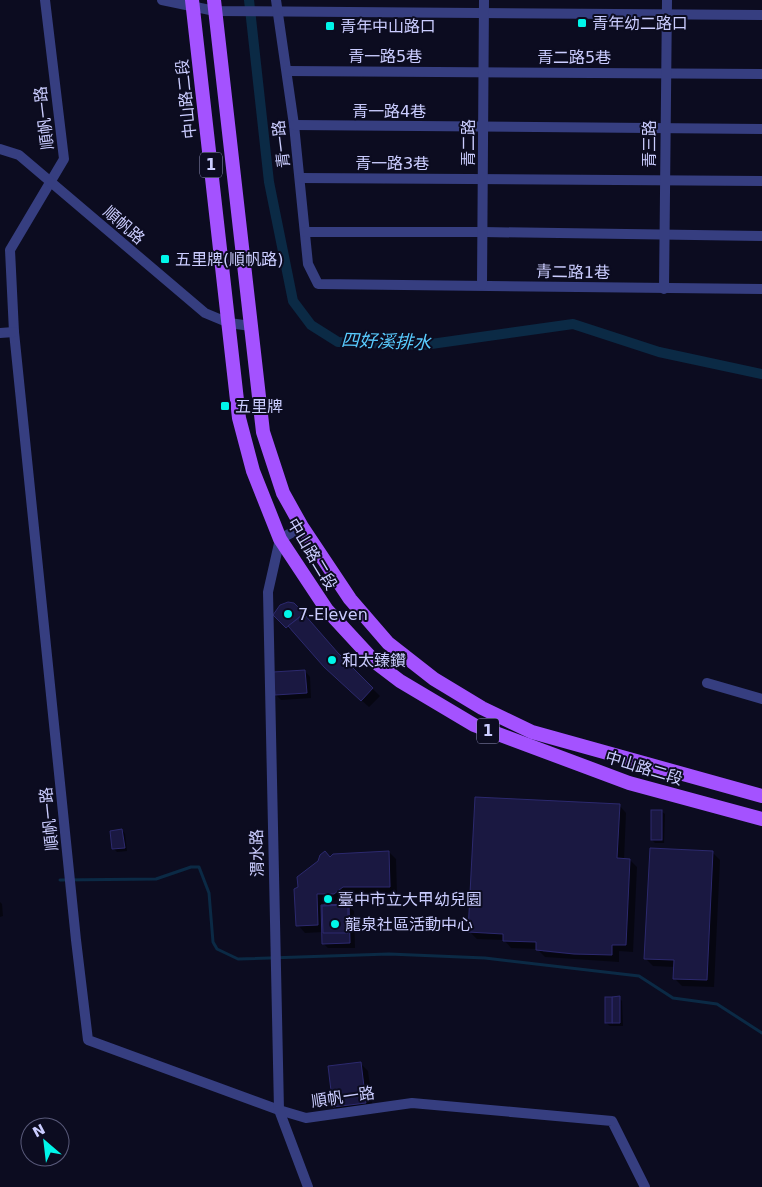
<svg xmlns="http://www.w3.org/2000/svg" width="762" height="1187" viewBox="0 0 762 1187" font-family="'DejaVu Sans','Noto Sans TC',sans-serif">
<style>
.shadow{fill:#0007;fill-rule:evenodd}
.lines{fill:none;stroke-linecap:round;stroke-linejoin:round}
.stream{stroke:#0b2a45;stroke-width:3}
.canal{stroke:#0b2a45;stroke-width:10}
.building{fill:#1a1841;stroke:#2c296e}
.minor{stroke:#363e80;stroke-width:10}
.tertiary{stroke:#363e80;stroke-width:10}
.primary{stroke:#a452ff;stroke-width:14}
.poi-dot{fill:#00f6e9;stroke:#0c0c20;stroke-width:2}
.labels{text-anchor:middle;dominant-baseline:central;stroke-width:4;stroke-linejoin:round;paint-order:stroke}
.shield{fill:#0c0c20;stroke:#9293bc;stroke-width:1}
.shield-label{font-size:15px;font-weight:bold;fill:#cbcdff}
.poi-label{font-size:16px;fill:#cbcdff;stroke:#0c0c20;text-anchor:start}
.street-label{font-size:16px;fill:#cbcdff;stroke:#0c0c20}
.water-label{font-size:18px;font-style:italic;fill:#59ccff;stroke:#0c0c20}
</style>
<rect width="100%" height="100%" fill="#0c0c20"/>
<g class="shadow">
<path d="M293,604L344,661L380,696L369,707L333,675L292,629L290,630L275,615Z"/>
<path d="M305,671L310,677L311,698L281,700L276,695Z"/>
<path d="M619,805L626,813L624,860H630L637,867L633,952L619,951V962L545,957L537,949L511,948L504,940L477,939L470,932ZM543,950L580,953V955L543,952Z"/>
<path d="M661,811L665,814L664,843H655L652,840Z"/>
<path d="M122,830L125,834L127,851L117,852L113,848Z"/>
<path d="M389,852L396,859L397,894H351L342,900L324,901V906H348L354,911L355,948H328L323,943V932L305,933L298,925L330,858Z"/>
<path d="M713,853L720,860L714,987L682,986L674,978L675,967L653,966L645,958Z"/>
<path d="M0,902L2,904L3,916L0,917Z"/>
<path d="M619,998L622,1001L623,1026H610L606,1023Z"/>
<path d="M361,1064L368,1071L373,1110L341,1114L334,1107Z"/>
</g>
<g class="lines">
<path class="stream" d="M60,880L156,879L191,867H199L209,893L213,942L217,949L238,959L389,954L485,958L639,976L673,998L717,1004L762,1033"/>
<path class="canal" d="M249,0L269,182L293,301L311,325L338,342L424,345L573,324L659,352L762,374"/>
</g>
<g class="building">
<path d="M288,602L294,603L304,613L286,628L273,615L280,605Z"/>
<path d="M304,614L338,653L373,688L361,701L324,667L288,626Z"/>
<path d="M305,670L307,693L275,695L273,672Z"/>
<path d="M475,797L620,804L617,858L630,859L626,945H612V955L574,954L536,950V942L503,941V934L468,932Z"/>
<rect x="651" y="810" width="11" height="30"/>
<path d="M122,829L125,848L112,849L110,831Z"/>
<path d="M650,848L713,851L707,980L673,979L674,960L644,959Z"/>
<path d="M325,851L330,857L333,854L389,851L390,887H343L334,894H317L318,925L296,926L294,889L298,887L297,877L318,861L320,855Z"/>
<path d="M349,904L350,943L322,944L321,905Z"/>
<path d="M348,905V933H323L322,906Z"/>
<path d="M620,996V1023H612V997Z"/>
<rect x="605" y="997" width="7" height="26"/>
<path d="M361,1062L366,1103L333,1107L328,1066Z"/>
</g>
<g class="lines">
<g class="minor">
<path d="M45,0L64,159L10,250L14,332L76,940L88,1040L279,1110L306,1118L412,1103L612,1121L645,1187"/>
<path d="M162,0L215,11L762,15"/>
<path d="M276,0L294,125L308,264L318,284L762,289"/>
<path d="M287,71L762,74"/>
<path d="M294,125L762,129"/>
<path d="M300,178L762,181"/>
<path d="M305,232H483L762,236"/>
<path d="M482,285L484,0"/>
<path d="M664,289L667,0"/>
<path d="M0,333L14,332"/>
<path d="M302,527L280,539L268,592L279,1110L308,1187"/>
<path d="M707,683L762,699"/>
</g>
<path class="tertiary" d="M0,149L19,155L205,313L229,323L251,326"/>
<g class="primary">
<path d="M192,0L239,418L253,471L280,539L327,610L375,662L400,681L474,725L629,783L762,819"/>
<path d="M214,0L263,432L283,493L302,527L350,599L388,643L434,679L482,708L532,732L762,796"/>
</g>
</g>
<g class="poi-dot">
<rect x="577" y="18" width="10" height="10" rx="2.5"/>
<rect x="325" y="21" width="10" height="10" rx="2.5"/>
<rect x="160" y="254" width="10" height="10" rx="2.5"/>
<rect x="220" y="401" width="10" height="10" rx="2.5"/>
<circle cx="288" cy="614" r="5"/>
<circle cx="332" cy="660" r="5"/>
<circle cx="328" cy="899" r="5"/>
<circle cx="335" cy="924" r="5"/>
</g>
<g class="labels">
<g class="shield">
<rect x="200" y="152.5" width="22" height="25" rx="4"/>
<rect x="477" y="718.5" width="22" height="25" rx="4"/>
</g>
<g class="shield-label">
<text x="211" y="165">1</text>
<text x="488" y="731">1</text>
</g>
<g class="poi-label">
<text x="592" y="23">青年幼二路口</text>
<text x="340" y="26">青年中山路口</text>
<text x="175" y="259">五里牌(順帆路)</text>
<text x="235" y="406">五里牌</text>
<text x="298" y="614">7-Eleven</text>
<text x="342" y="660">和太臻鑽</text>
<text x="338" y="899">臺中市立大甲幼兒園</text>
<text x="345" y="924">龍泉社區活動中心</text>
</g>
<g class="street-label">
<text x="385" y="56">青一路5巷</text>
<text x="574" y="57">青二路5巷</text>
<text transform="translate(186 99) rotate(-96)">中山路二段</text>
<text x="389" y="111">青一路4巷</text>
<text transform="translate(44 118) rotate(-97)">順帆一路</text>
<text transform="translate(468 143) rotate(-90)">青二路</text>
<text transform="translate(281 144) rotate(-97)">青一路</text>
<text transform="translate(649 144) rotate(-90)">青三路</text>
<text x="392" y="163">青一路3巷</text>
<text transform="translate(124 225) rotate(41)">順帆路</text>
<text transform="translate(573 272) rotate(1)">青二路1巷</text>
<text transform="translate(312 554) rotate(59)">中山路二段</text>
<text transform="translate(644 768) rotate(17)">中山路二段</text>
<text transform="translate(49 819) rotate(-96)">順帆一路</text>
<text transform="translate(257 853) rotate(-91)">渭水路</text>
<text transform="translate(343 1097) rotate(-8)">順帆一路</text>
</g>
<g class="water-label">
<text transform="translate(386 341) rotate(2)">四好溪排水</text>
</g>
</g>
<g transform="translate(45 1142) rotate(332)"><circle r="24" fill="#0c0c20" stroke="#585979"/>
<path d="M0-4L9 19L0 12L-9 19Z" fill="#00f6e9"/>
<text y="-8" font-size="14" font-weight="bold" text-anchor="middle" fill="#cbcdff">N</text>
</g>
</svg>
